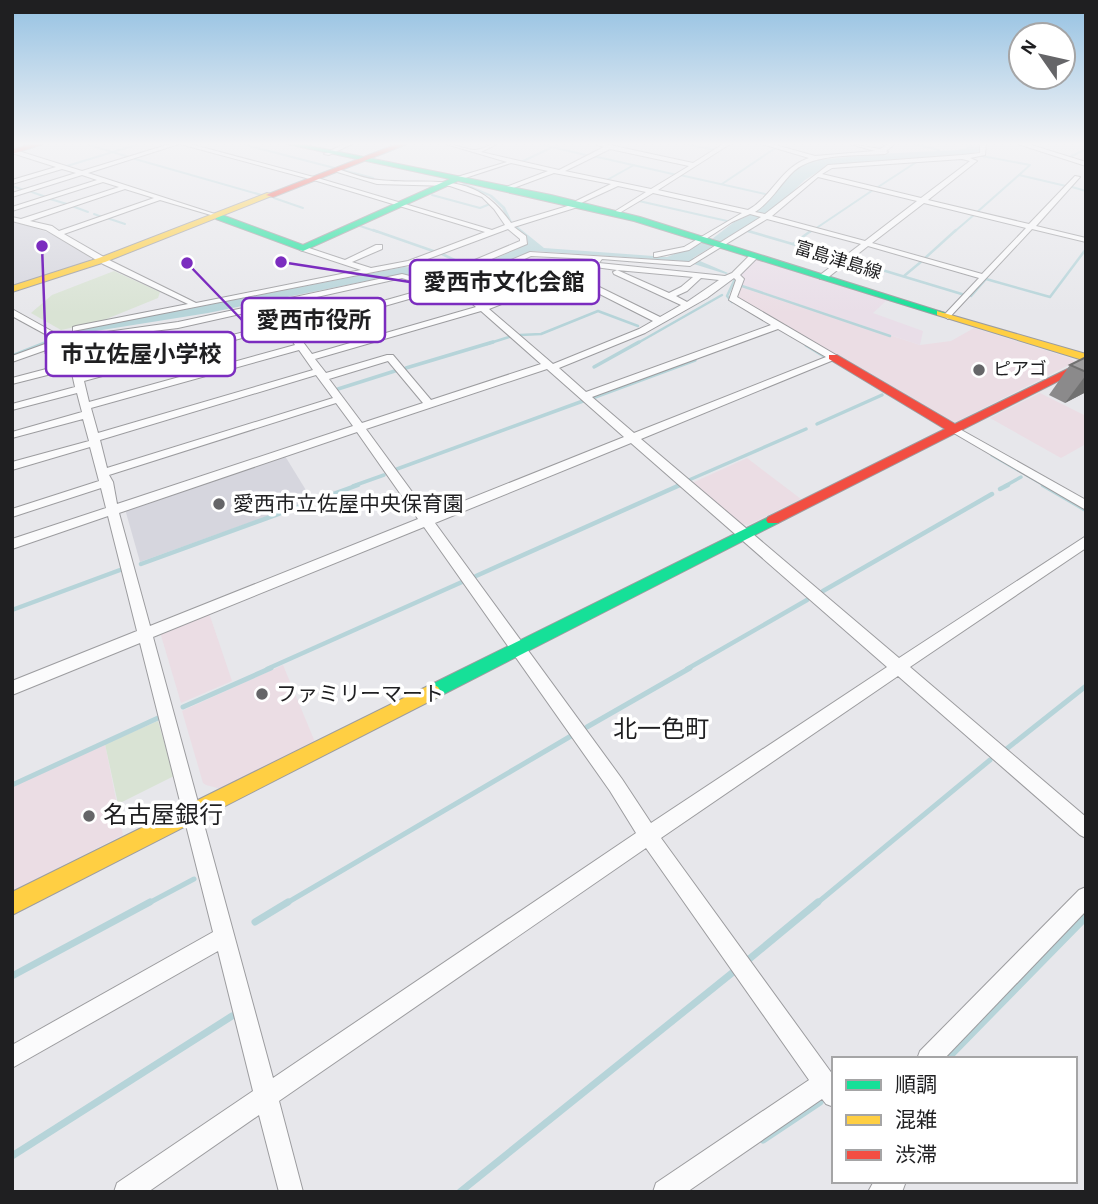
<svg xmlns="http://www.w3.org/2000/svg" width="1098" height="1204" viewBox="0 0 1098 1204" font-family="'Alegreya Sans','Noto Sans JP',sans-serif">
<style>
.commercial{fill:#ebdde4}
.industrial{fill:#e9dee8}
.built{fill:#d6d6de}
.green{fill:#d9e3d4}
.water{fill:#b6d4d9}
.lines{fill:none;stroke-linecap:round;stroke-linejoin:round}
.stream-far5{stroke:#b6d4d9;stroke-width:2}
.stream-far4{stroke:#b6d4d9;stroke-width:2.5}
.stream-far3{stroke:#b6d4d9;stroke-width:3.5}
.stream-far2{stroke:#b6d4d9;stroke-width:4.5}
.stream-far1{stroke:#b6d4d9;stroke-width:5}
.stream{stroke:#b6d4d9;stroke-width:7}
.street-casing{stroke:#9c9c9f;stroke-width:2}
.fast-casing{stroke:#9c9c9f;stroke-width:2}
.slow-casing{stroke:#9c9c9f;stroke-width:2}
.jam-casing{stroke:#9c9c9f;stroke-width:2}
.street{fill:#fbfbfc;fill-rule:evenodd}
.fast{fill:#16e098;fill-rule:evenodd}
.slow{fill:#ffcf43;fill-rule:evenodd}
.jam{fill:#f24e42;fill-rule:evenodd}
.wall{fill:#8b8a8b}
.shaded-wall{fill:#717171}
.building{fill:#a2a1a2;stroke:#717171;stroke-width:2}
.poi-dot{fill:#656568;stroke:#fff;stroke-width:2.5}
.labels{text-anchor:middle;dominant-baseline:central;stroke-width:7;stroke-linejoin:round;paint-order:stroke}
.far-street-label{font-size:18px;fill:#1f1f21;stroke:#fff}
.far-poi-label{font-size:18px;fill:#1f1f21;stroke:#fff;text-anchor:start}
.poi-label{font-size:21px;fill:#1f1f21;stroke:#fff;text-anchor:start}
.quarter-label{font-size:24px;fill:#1f1f21;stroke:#fff}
.near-poi-label{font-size:24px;fill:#1f1f21;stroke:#fff;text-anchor:start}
.leader{fill:none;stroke:#7b2cbf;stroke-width:2.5}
.callout-dot{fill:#7b2cbf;stroke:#fff;stroke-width:2.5}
.callout{fill:#fff;stroke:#7b2cbf;stroke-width:2.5}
.callout-label{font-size:23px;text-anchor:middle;font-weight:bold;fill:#1f1f21}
</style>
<rect width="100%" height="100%" fill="#e7e7eb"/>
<g class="commercial">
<path d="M741,286L920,345L951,341L974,328L1070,358L1075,362L956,422L949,421L736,297Z"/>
<path d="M1040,393L1086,416V444L1061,458L990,418Z"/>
<path d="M747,458L801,499L748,525L741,524L692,483Z"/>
<path d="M209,613L232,681L181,703L160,632Z"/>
<path d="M283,665L315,742L221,789L206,785L203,783L182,711Z"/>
<path d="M105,744L123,835L12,891V786Z"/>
</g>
<path class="industrial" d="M755,259L887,300L873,313L923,331L920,345L742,285L744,280L740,275Z"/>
<g class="built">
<path d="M12,221L53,234L91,258L89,262L12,286Z"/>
<path d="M285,456L312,500L140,562L125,509Z"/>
</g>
<g class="green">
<path d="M114,271L160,292L158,298L99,322L61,330L31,313L52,295Z"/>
<path d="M158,721L174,776L118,804L105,744Z"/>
</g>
<path class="water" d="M966,144H978L981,151L956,157L828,165L805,180L774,209L693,258L728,273L726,274L684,261L533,251L489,269L431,281L401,274L208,313L71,335L12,357V354L68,332L404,267C416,267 424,275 435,275C460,276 505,255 528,243L527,239L509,223L502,208L489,196L460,185L464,183L492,195L505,207L512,222L544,248L667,257L712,239L734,222L750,215L768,202L791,172L808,161L877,154L958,150L966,148Z"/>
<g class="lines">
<g class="stream-far5">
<path d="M86,144L132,158"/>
<path d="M242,144L373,178"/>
<path d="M539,144L590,156"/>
<path d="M685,144L716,150"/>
<path d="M761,144L797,154"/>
<path d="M914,144L939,150"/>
<path d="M593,156L677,175"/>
<path d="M982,156L1030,165L1019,175L1066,186"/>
<path d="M1068,158L1086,149"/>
<path d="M135,159L265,196"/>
<path d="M519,163L559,144"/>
<path d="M67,166L139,144"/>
<path d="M680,175L765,194"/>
<path d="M607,180L634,165"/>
<path d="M722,184L774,149"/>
<path d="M12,186L24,190"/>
<path d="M1072,187L1086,191"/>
<path d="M875,189L918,161"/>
<path d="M29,191L46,197"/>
<path d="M432,195L480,208L490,204"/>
<path d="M274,198L303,208"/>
<path d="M50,199L67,204"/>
<path d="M639,201L727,221"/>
<path d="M72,206L88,212"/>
<path d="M976,213L1019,175"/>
<path d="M94,214L102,217"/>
<path d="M107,218L125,224"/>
<path d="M360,226L378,232"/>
<path d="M815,229L873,190"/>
<path d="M748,231L752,232"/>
<path d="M810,232L813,230"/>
<path d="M954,232L975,214"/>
</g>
<g class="stream-far4">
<path d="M373,230L436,252"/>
<path d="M748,231L844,259"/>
<path d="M793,244L812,230"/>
<path d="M440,253L465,265"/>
<path d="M924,259L956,230"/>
<path d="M849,260L965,295"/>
<path d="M904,276L922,261"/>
<path d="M742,286L890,336"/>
<path d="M971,296L986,279L1050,297L1086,249"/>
<path d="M732,302L727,296L735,279"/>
<path d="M520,335L541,334L598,311L638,326"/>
<path d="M487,344L509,337"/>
<path d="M636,344L722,295"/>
</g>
<g class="stream-far3">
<path d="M806,345L824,356"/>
<path d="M594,367L639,342"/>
<path d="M406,368L493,342"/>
<path d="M338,389L398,370"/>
<path d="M595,397L695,360"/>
<path d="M817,424L882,395"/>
<path d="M992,455L1046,486"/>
<path d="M397,469L583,401"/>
<path d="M689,480L806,429"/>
<path d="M353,486L384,475"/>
<path d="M677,486L680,485"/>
<path d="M1005,486L1021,477"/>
</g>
<g class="stream-far2">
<path d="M1043,485L1086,510"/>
<path d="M1000,489L1008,485"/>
<path d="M141,564L358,485"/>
<path d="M476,576L680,485"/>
<path d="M823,591L992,494"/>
<path d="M12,610L120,570"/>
<path d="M267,669L462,582"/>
<path d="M687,669L807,600"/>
</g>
<g class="stream-far1">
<path d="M183,707L271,668"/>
<path d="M587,727L690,668"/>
<path d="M1004,751L1086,686"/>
<path d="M12,785L158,718"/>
<path d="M147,904L194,879"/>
<path d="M285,904L571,736"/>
<path d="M816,904L990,760"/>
</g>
<g class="stream">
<path d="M255,922L288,902"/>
<path d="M748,960L818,902"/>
<path d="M12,976L150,902"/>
<path d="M947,1059L1086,917"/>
<path d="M763,1140L820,1102"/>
<path d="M12,1156L232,1016"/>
<path d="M460,1192L737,969"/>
</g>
<g class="street-casing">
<g id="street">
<path d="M170,144H179L88,173L221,216V218L160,200L64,234L109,260L196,303L361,270L300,250V246H303L345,260L376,245H382V249L352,262L371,268L408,261L485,232L317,181L180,144H190L321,179L492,230L505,225L494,209L482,197L450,186L377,184L334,171L337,169C351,173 365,179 379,180C435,186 473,168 511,223L571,205L572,203L611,184L554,173L508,190L506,187L548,171L511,163L459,180L457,177L507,162L446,144C456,144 465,150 475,150C482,150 489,144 497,144L481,152L559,170L604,147L594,144H605L693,163L723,144H730L658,190L748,210C772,197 781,167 809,158L762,144H772L815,156L875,151L850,144L880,149L888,144H895L886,151L888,152L885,154C858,156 814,153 794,171C780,184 772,201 755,212L765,214L828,165L962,155L980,153V144H986L985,155L970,158L977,161L928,200L1029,224L1075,176L1080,177L1036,226L1086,238V242L1032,229L948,319L944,316L945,314L979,278L868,246L826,279H820V275L861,244L767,219L690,266L602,259L599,263L725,276L732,273L751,254H757V258L740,275L744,279L737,297L836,355V359L641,439L899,658L1086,536V548L910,667L1086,817V838L1080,835L898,676L661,838L833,1075L834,1107L826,1104L822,1099L687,1192H653L656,1183L809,1080L646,848L279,1101L303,1192H279L259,1115L148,1192H114L117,1183L253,1091L218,951L12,1068V1045L213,932L140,643L12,695V681L137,631L108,516L12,549V539L106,508L101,488L12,517V509L99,481L90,447L12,470V462L89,441L83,419L12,438V432L82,412L77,393L12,410V404L75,387L71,369L12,384V378L69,363L63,344L12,362V356L56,340L12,316V309L64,338L178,322L402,274L429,281L441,279L409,265L73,331V327L76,326L188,304L103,264L46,230L12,221V217L21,219L119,187L103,182L12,211V207L97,180L82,175L12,197V193L76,173L62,169L12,184V180L56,167L12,153V149L82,171ZM610,149L689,166L651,189L565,171ZM962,159L970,161L921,198L822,174L832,168ZM818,177L917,201L865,241L772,216ZM618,186L646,192L614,212L616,215L653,193L742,213L684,247L654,253V257H657L689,250L732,222L750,214L761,217L689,262L530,252L490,269L450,277L417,263L508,229L520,239V241L458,267L442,271L446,273L463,271L527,244L526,236L514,227L581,206V203ZM125,189L154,198L59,231L52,226L30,221ZM924,203L1026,228L982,274L872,243ZM531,256L594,259L591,263L484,305L456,281L495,273ZM595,267L617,270L613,272L614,274L681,305L660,317L575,275ZM617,270L693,277L681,287L669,293ZM402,278L418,283L422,290L337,314V318L357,341L312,354L288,322L285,321L82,375L71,341L178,328ZM568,278L653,321L639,329L553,364L489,309ZM701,278L719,280L687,302L676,296L687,291ZM734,278L736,280L729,300L771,325L586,392L559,368L645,333L707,298ZM448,283L476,307L365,339L346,317L430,293L428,286ZM481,311L541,364L431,400L393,355H387L326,373L315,359ZM283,327L295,345L89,402L84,381ZM778,329L826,357L634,433L592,397ZM299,350L313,370L98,433L91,408ZM388,361L423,403L362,423L329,379ZM547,369L624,437L429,515L366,429ZM316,375L333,398L107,468L100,440ZM336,403L353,426L117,504L113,482L109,475ZM357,432L418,519L150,626L119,513ZM631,443L887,667L651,823L622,779L435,523ZM424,527L610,791L636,833L273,1078L153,637Z"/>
<path d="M344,144H352L329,155L324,154Z"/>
<path d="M1018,144H1028L1086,162V166Z"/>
<path d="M956,427L1086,500V510L952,432L951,430Z"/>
<path d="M1086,887V911L944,1059H917L920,1051L1079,890Z"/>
<path d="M874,1181H904L905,1184L902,1192H868Z"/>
</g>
</g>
<g class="fast-casing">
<g id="fast">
<path d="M287,144H300L551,195L640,217L945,313L937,315L634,221L458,181L303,251L216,219V215H222L303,245L450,179Z"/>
<path d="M773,515L778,517L780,520L778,523L438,697L432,700L426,697L423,692L426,687Z"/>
</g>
</g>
<g class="slow-casing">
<g id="slow">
<path d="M267,193L274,195L105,262L12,292V286L99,258Z"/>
<path d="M937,311L1086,354V361L937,315Z"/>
<path d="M432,684L438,687L441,692L438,697L12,915V892Z"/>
</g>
</g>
<g class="jam-casing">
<g id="jam">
<path d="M31,144H43L12,154V150Z"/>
<path d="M397,144H407L273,197L266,195Z"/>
<path d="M829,355H837L955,424L1086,360V367L778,523H768L766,520L768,517L945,429L829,359Z"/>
</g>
</g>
<use href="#street" class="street"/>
<use href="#fast" class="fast"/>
<use href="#slow" class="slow"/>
<use href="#jam" class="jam"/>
</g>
<path class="wall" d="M1086,357V392L1065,403L1049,395L1070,365Z"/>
<path class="shaded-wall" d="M1086,375V392L1065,403Z"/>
<path class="building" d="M1086,357V372L1070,365Z"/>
<linearGradient id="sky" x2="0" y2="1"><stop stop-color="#94c1e2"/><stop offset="0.46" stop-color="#f4f4f6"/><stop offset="1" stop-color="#f4f4f6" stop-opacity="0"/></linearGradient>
<rect width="1098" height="313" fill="url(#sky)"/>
<g class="poi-dot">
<circle cx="979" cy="370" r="7"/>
<circle cx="219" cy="504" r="7"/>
<circle cx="262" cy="694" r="7"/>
<circle cx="89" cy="816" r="7"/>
</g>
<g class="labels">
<g class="far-street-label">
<text transform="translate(838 261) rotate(17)">富島津島線</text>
</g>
<g class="far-poi-label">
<text x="993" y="370">ピアゴ</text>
</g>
<g class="poi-label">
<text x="233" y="504">愛西市立佐屋中央保育園</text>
<text x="276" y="694">ファミリーマート</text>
</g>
<g class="quarter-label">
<text x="661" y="730">北一色町</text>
</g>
<g class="near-poi-label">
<text x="103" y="816">名古屋銀行</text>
</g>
</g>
<path class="leader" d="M281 262L410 282M187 263L242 320M42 246L46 354"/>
<g class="callout-dot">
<circle cx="281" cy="262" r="7"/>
<circle cx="187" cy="263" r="7"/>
<circle cx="42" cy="246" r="7"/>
</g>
<g class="callout">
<rect x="410" y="260" width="189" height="44" rx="7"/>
<rect x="242" y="298" width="143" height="44" rx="7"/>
<rect x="46" y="332" width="189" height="44" rx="7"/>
</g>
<g class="callout-label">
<text x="504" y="290">愛西市文化会館</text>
<text x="314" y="328">愛西市役所</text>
<text x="141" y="362">市立佐屋小学校</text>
</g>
<rect width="1098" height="1204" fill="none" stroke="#1f1f21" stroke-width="28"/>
<rect x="832" y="1057" width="245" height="126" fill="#ffffff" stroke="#a5a5a6" stroke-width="2"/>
<rect x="846" y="1080" width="35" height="10" fill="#16e098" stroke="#a5a5a6" stroke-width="2"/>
<text x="895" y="1092" font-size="21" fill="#1f1f21">順調</text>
<rect x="846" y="1115" width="35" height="10" fill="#ffcf43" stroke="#a5a5a6" stroke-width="2"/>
<text x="895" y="1127" font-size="21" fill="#1f1f21">混雑</text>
<rect x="846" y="1150" width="35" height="10" fill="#f24e42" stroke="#a5a5a6" stroke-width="2"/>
<text x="895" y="1162" font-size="21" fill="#1f1f21">渋滞</text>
<g transform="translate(1042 56) rotate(304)"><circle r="33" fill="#ffffff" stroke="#a5a5a6" stroke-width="2"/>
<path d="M0-5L12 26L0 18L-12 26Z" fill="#656568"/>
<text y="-10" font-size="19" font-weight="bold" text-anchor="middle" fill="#1f1f21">N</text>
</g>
</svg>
